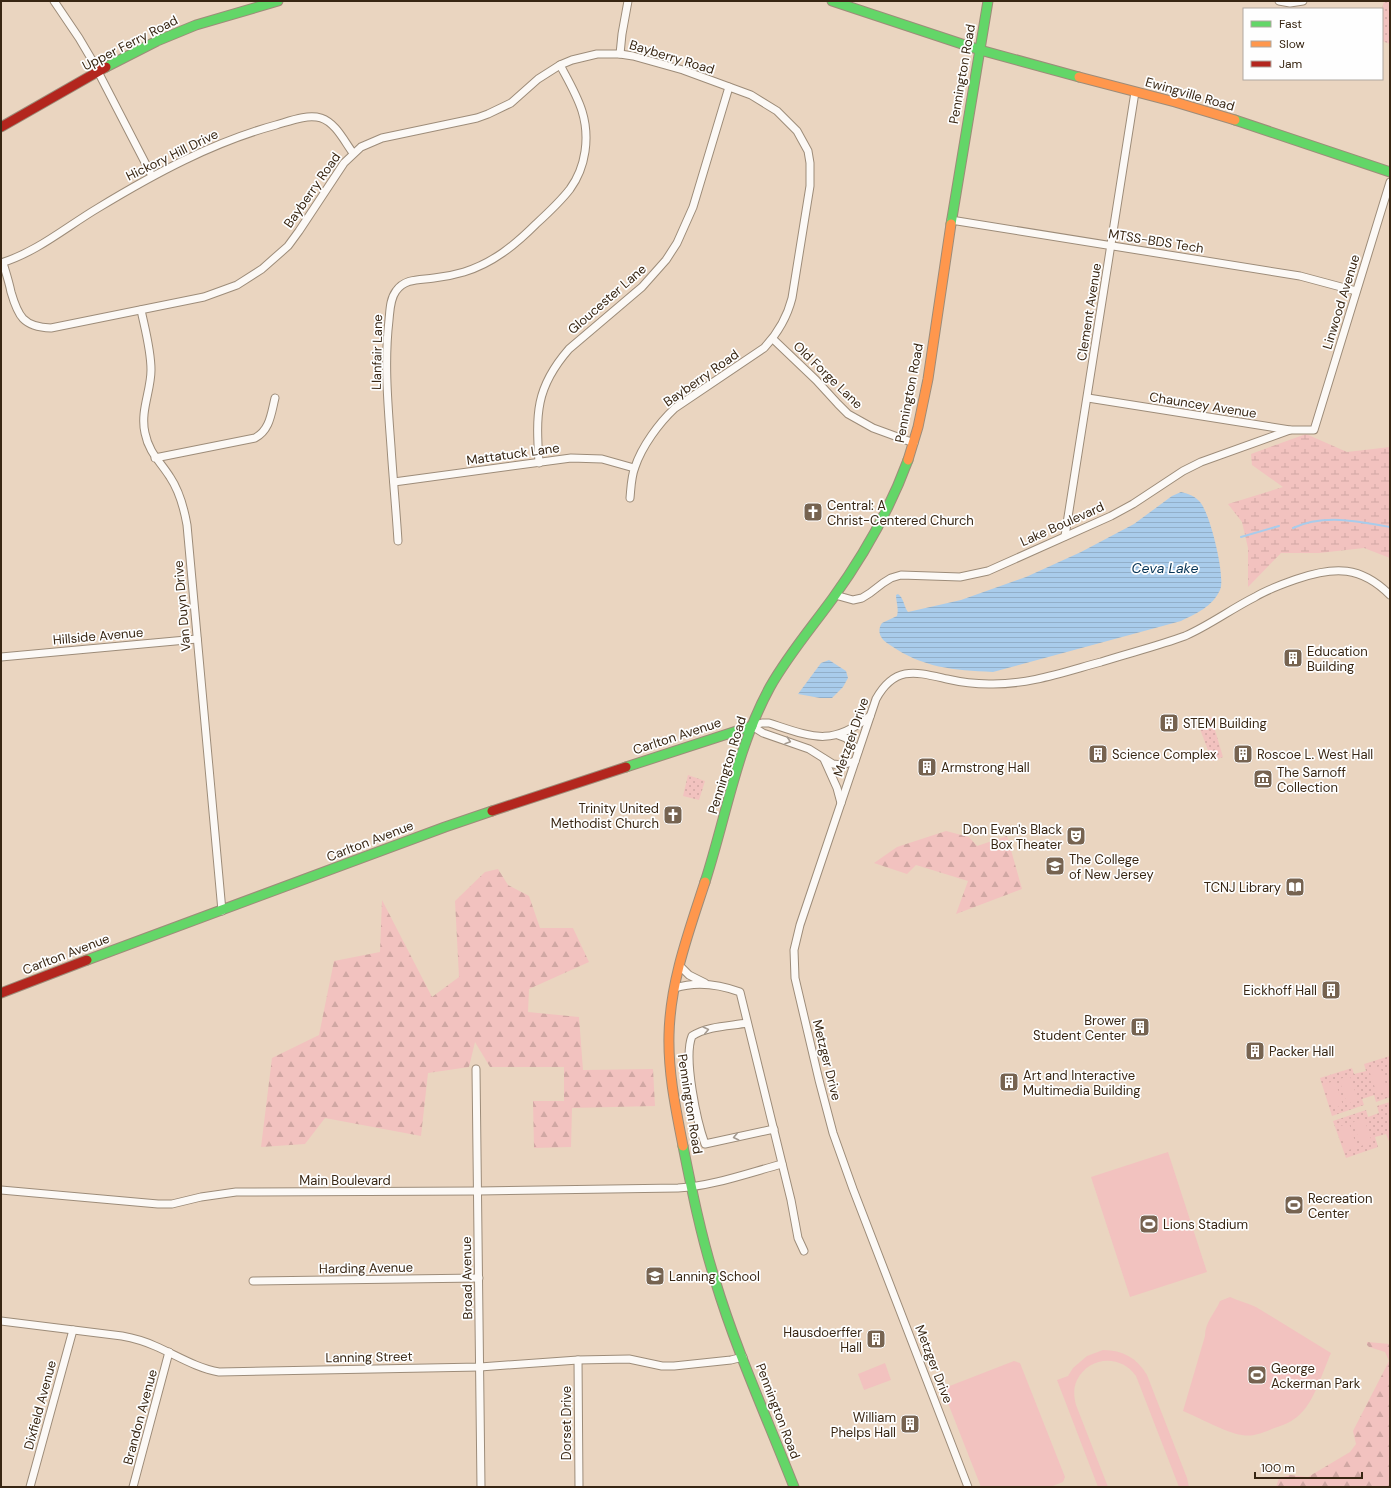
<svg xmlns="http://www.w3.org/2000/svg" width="1391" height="1488" viewBox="0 0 1391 1488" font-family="'DM Sans',sans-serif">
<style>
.forest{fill:url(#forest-firs)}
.wetland{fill:url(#wetland-marsh)}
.park{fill:url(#park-dots)}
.garden{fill:#f2c2bf}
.water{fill:url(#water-rules)}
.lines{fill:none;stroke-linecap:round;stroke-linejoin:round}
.stream{stroke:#a9cceb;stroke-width:2}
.street-casing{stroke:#9d8c79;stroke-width:9}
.fast-casing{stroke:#9d8c79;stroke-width:11}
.slow-casing{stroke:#9d8c79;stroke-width:11}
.jam-casing{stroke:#9d8c79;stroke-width:11}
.street{stroke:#fcf9f6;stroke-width:7}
.fast{stroke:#63d668;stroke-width:9}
.slow{stroke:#ff974d;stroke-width:9}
.jam{stroke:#b3261e;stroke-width:9}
.oneway{stroke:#a49a90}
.labels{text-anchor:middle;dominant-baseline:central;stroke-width:3.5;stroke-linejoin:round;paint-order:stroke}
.street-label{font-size:13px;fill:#382613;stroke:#fefefe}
.poi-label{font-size:13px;fill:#382613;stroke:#fefefe;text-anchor:start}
.water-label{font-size:14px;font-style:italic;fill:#053355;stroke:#fefefe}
</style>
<defs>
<pattern id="forest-firs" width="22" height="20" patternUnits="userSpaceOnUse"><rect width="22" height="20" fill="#f2c2bf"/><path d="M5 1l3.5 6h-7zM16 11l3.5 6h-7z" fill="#d0a7a3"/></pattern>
<pattern id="wetland-marsh" width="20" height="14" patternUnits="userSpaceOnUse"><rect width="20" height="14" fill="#f2c2bf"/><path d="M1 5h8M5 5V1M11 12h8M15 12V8" fill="none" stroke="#d0a7a3"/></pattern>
<pattern id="park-dots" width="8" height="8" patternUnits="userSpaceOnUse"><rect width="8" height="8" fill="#f2c2bf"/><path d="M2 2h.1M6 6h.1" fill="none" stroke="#d0a7a3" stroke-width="1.8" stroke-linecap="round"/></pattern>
<pattern id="water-rules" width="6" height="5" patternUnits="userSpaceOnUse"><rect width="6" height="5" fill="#a9cceb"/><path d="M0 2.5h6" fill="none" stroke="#92afc9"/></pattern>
</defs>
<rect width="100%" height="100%" fill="#ead5c0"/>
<g class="forest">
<path d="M946,831L969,837L977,846L1007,836L1022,889L956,914L968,881L916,865L907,874L874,863L897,847Z"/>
<path d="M498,869L508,885L529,896L540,928H573L589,962L529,989L528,1012L579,1017L583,1070L653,1069L655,1106L572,1108L571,1147L534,1148L533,1101H564V1067H490L475,1042L469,1067L428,1073L421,1136L325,1118L305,1144L261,1147L272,1058L319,1035L334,961L380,952L382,900L432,997L459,977L455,901L485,872Z"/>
<path d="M1367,1342L1390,1344V1487H1276L1279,1478L1290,1475L1308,1477L1350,1452L1356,1444L1353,1431L1389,1361L1385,1352L1369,1347L1367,1345Z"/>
</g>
<path class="wetland" d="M1306,434L1347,452L1390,447V558L1364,548L1319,553H1281L1248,587V548L1242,522L1228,504L1283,487L1252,465L1251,454Z"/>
<g class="park">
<path d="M1384,1H1390V44L1382,41V9Z"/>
<path d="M1211,717L1223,757L1212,761L1197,721Z"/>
<path d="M688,775L705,781L699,800L683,796Z"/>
<path d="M1390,1056V1097L1376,1102L1374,1095L1362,1099L1364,1105L1332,1116L1320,1078L1352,1068L1354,1074L1366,1071L1364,1064Z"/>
<path d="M1390,1102V1144L1386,1134L1375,1137L1378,1147L1346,1158L1333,1121L1366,1110L1368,1117L1379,1113L1377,1106Z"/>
</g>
<g class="garden">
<path d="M1380,1066L1388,1091L1377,1094L1369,1070Z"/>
<path d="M1350,1076L1358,1100L1347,1104L1339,1079Z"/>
<path d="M1335,1081L1343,1105L1332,1109L1324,1084Z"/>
<path d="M1364,1118L1372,1142L1361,1146L1353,1122Z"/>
<path d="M1349,1123L1357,1147L1346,1151L1338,1127Z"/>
<path d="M1168,1152L1207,1272L1130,1297L1091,1177Z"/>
<path d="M1230,1297C1239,1301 1247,1303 1256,1307L1331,1353C1322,1373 1314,1404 1297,1417C1290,1423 1280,1426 1272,1429C1262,1433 1253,1437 1242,1435C1226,1433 1198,1417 1183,1411L1205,1336C1205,1322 1215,1313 1220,1301Z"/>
<path d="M1103,1350C1123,1350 1137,1358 1147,1375L1187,1478L1189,1487H1179L1136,1376C1121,1354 1089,1356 1077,1380C1073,1388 1074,1397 1076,1405L1108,1487H1098L1057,1380L1068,1376L1073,1368L1087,1356Z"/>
<path d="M1014,1361L1020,1363L1065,1477L1063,1482L1050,1487H981L944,1393L947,1387Z"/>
<path d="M885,1363L891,1380L864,1390L858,1374Z"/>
</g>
<g class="water">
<path d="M1181,492C1189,494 1195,496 1200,502C1210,513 1226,577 1220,590C1212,607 1197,613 1181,621L993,672C953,670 923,668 890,645C881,640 876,632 882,623L897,616C899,608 896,602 896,595L898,594C904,598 904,607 908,612L961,600L1026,577L1081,552L1134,524L1172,496Z"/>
<path d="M829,660L846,671L848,678L843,687L832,698H820L798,694L821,663Z"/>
</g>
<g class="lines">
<g class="stream">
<path d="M1293,528C1323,514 1358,521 1390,527"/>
<path d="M1241,537L1279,526"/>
</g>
<g class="street-casing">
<g id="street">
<path d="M54,1L79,38L92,60L152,176"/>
<path d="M1279,1L1290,3L1303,1"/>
<path d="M620,54L622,34L628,1"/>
<path d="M951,220L1300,276L1356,291"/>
<path d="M1,263C37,252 66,227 98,208C154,174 213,142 276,125C290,121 307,114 321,118C336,123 344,141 353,153"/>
<path d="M3,263C6,273 9,282 11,292C18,316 23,327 51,328L204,297L237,285L262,269L288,246L299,231L344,163L361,147L382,138L477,118L488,114L511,103L538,79L560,65L572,60L597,54H620L633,56L683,70L751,95L777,111L797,131L808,151L810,163V186L792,298C787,318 778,333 764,348L675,408C659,423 642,446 635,467C631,477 631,488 630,498"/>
<path d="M141,310C145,329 151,350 151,370C151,391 140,411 145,433C149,453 160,461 170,477C180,492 184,508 187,525L222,911"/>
<path d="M773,339L816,380L838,404L848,414L873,428L914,443"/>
<path d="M1088,398L1290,430H1314L1390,182"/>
<path d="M155,458L255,438C270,430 271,414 275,398"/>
<path d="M539,463C536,414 535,388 569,349L642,287L666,260L677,243L693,207L729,87"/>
<path d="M394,482L571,458L602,459L634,468"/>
<path d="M1065,536L1135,92"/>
<path d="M398,541C396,509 393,478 391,447C388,405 384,363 389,320C390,310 390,299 396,291C405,278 420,280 434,278C444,277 454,275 464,272C493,263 515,245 536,224C548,213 560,202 570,189C586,167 590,137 582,111C577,95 568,80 560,65"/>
<path d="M835,595L853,600L862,598L870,593L883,583L891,578L901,575L960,577L988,571L1111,516L1133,504L1183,471L1201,462L1290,430"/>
<path d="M1,657L197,639"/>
<path d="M752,726L762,723H769C812,737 831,747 870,716"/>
<path d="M752,726L763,733L809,749L833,764L842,765L855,761"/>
<path d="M838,735L846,738L858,751"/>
<path d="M824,759L837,788L841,803"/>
<path d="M680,966L689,975L705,983"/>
<path d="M675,988C697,981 718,984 740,992L791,1200L798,1238L804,1251"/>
<path d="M747,1023C730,1026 707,1026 692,1036C683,1058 697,1122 705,1144L774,1129"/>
<path d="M476,1069L481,1487"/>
<path d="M1,1190L158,1204H172L201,1197L236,1192L478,1191L678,1188C713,1186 748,1173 782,1164"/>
<path d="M253,1281L479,1278"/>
<path d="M1,1321L122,1336C133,1338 144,1341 155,1346C176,1355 196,1368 219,1372L480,1367L578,1360L629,1359L662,1366H674L731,1360L743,1357"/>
<path d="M578,1360L579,1487"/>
<path d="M30,1487L73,1330"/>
<path d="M133,1487L169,1352"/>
<path d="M968,1487L853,1189L833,1133L819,1080L795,978L794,950L800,925L876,699C895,665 916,672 947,679C960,682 975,684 989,684C1028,685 1064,672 1101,662C1129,653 1158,646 1185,636C1210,625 1231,609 1255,597C1268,589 1283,584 1297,579C1335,566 1361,566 1390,595"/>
</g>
</g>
<g class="fast-casing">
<g id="fast">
<path d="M832,1L980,50L1079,77"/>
<path d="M106,67L157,41L196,25L278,1"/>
<path d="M1235,120L1390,172"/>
<path d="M951,224L988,1"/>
<path d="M626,767L752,726"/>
<path d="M705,882C726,817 737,747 770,687C788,655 812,627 833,598C864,555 890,509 908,460"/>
<path d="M87,960L445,827L492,811"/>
<path d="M683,1146C692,1191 701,1236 715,1280C736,1350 767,1418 794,1487"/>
</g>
</g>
<g class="slow-casing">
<g id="slow">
<path d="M1079,77L1175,102L1235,120"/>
<path d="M908,460L918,427L928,379L951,224"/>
<path d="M683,1146C676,1110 668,1073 669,1035C670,982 689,931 705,882"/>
</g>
</g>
<g class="jam-casing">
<g id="jam">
<path d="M1,127L106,67"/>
<path d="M492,811L626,767"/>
<path d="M1,993L87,960"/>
</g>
</g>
<use href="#street" class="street"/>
<use href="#fast" class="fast"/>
<use href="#slow" class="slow"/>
<use href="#jam" class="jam"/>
</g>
<defs><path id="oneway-chevron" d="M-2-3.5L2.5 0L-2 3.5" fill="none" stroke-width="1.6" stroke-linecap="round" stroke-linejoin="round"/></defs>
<g class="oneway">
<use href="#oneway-chevron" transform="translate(788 741) rotate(18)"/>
<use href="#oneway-chevron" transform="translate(706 1030) rotate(-13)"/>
<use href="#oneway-chevron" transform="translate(736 1137) rotate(167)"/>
</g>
<defs>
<g id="church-square" transform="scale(1)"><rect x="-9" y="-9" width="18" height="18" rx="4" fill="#766350" stroke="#fefefe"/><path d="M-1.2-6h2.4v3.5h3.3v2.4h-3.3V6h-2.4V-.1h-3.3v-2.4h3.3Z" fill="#fff"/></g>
<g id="building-square" transform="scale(1)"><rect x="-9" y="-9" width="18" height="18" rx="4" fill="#766350" stroke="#fefefe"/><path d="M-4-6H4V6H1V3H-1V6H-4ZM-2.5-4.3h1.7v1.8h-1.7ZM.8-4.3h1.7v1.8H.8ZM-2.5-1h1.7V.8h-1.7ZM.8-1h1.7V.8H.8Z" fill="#fff"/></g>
<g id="museum-square" transform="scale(1)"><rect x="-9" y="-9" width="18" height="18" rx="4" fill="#766350" stroke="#fefefe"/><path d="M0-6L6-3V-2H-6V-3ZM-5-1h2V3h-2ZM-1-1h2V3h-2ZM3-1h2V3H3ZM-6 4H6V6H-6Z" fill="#fff"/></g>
<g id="theatre-square" transform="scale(1)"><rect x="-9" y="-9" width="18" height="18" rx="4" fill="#766350" stroke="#fefefe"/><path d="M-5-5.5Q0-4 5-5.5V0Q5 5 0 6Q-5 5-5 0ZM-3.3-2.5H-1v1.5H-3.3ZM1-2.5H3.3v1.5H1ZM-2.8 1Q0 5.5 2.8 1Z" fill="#fff"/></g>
<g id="university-square" transform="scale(1)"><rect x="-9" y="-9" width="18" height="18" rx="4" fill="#766350" stroke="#fefefe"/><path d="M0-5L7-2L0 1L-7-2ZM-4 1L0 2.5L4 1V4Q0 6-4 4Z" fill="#fff"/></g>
<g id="library-square" transform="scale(1)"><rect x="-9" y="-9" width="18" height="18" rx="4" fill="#766350" stroke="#fefefe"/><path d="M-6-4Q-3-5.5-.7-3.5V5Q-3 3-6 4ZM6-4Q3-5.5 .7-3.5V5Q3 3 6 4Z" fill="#fff"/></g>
<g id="stadium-square" transform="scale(1)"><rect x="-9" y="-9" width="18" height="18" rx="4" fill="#766350" stroke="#fefefe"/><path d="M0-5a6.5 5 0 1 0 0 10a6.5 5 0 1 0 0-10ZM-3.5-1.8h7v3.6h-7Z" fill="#fff"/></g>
<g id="school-square" transform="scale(1)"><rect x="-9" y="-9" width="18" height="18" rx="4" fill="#766350" stroke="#fefefe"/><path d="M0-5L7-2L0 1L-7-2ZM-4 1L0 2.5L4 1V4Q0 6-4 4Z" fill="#fff"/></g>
</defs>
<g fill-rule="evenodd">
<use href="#church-square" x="813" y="512"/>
<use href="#building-square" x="1293" y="658"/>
<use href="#building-square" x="1169" y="723"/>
<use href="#building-square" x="1098" y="754"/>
<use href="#building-square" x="1243" y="754"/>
<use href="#building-square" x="927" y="767"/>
<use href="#museum-square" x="1263" y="779"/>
<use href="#church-square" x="673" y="815"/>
<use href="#theatre-square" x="1076" y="836"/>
<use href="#university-square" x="1055" y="866"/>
<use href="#library-square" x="1295" y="887"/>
<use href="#building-square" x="1331" y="990"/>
<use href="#building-square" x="1140" y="1027"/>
<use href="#building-square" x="1255" y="1051"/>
<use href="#building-square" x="1009" y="1082"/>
<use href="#stadium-square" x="1294" y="1205"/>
<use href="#stadium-square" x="1149" y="1224"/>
<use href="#school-square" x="655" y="1276"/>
<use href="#building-square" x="876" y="1339"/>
<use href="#stadium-square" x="1257" y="1375"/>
<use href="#building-square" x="910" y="1424"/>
</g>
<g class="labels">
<g class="street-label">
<text transform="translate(130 43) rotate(-27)">Upper Ferry Road</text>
<text transform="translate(672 57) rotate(17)">Bayberry Road</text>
<text transform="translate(962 74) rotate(-80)">Pennington Road</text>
<text transform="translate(1190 94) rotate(16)">Ewingville Road</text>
<text transform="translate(172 155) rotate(-26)">Hickory Hill Drive</text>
<text transform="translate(312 190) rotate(-55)">Bayberry Road</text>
<text transform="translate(1156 241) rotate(9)">MTSS-BDS Tech</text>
<text transform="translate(607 299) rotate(-41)">Gloucester Lane</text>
<text transform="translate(1341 302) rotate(-73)">Linwood Avenue</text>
<text transform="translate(1089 312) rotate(-81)">Clement Avenue</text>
<text transform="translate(377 352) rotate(-89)">Llanfair Lane</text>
<text transform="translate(828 375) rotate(44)">Old Forge Lane</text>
<text transform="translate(701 378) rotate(-35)">Bayberry Road</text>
<text transform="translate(909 393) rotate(-79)">Pennington Road</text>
<text transform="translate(1203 405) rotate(9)">Chauncey Avenue</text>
<text transform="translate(513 454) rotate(-8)">Mattatuck Lane</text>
<text transform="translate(1062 524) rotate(-24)">Lake Boulevard</text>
<text transform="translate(182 606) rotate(-95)">Van Duyn Drive</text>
<text transform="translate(98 636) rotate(-5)">Hillside Avenue</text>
<text transform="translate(677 736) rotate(-18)">Carlton Avenue</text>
<text transform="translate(851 737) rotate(-71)">Metzger Drive</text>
<text transform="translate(727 765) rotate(-73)">Pennington Road</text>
<text transform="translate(370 841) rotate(-21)">Carlton Avenue</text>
<text transform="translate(66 954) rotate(-21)">Carlton Avenue</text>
<text transform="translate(827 1060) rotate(76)">Metzger Drive</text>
<text transform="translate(690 1104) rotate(81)">Pennington Road</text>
<text x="345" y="1180">Main Boulevard</text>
<text transform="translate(366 1268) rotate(-1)">Harding Avenue</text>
<text transform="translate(467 1278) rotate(-91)">Broad Avenue</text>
<text transform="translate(369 1357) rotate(-1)">Lanning Street</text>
<text transform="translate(934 1364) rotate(69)">Metzger Drive</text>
<text transform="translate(40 1405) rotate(-75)">Dixfield Avenue</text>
<text transform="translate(778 1411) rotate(69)">Pennington Road</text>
<text transform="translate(140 1417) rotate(-75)">Brandon Avenue</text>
<text transform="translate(566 1423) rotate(-90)">Dorset Drive</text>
</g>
<g class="poi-label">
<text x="827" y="505">Central: A<tspan x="827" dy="15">Christ-Centered Church</tspan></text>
<text x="1307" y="651">Education<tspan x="1307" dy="15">Building</tspan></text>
<text x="1183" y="723">STEM Building</text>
<text x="1112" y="754">Science Complex</text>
<text x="1257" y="754">Roscoe L. West Hall</text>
<text x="941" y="767">Armstrong Hall</text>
<text x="1277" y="772">The Sarnoff<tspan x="1277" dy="15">Collection</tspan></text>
<text x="659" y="808" text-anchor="end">Trinity United<tspan x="659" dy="15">Methodist Church</tspan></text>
<text x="1062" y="829" text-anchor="end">Don Evan's Black<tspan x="1062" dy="15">Box Theater</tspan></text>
<text x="1069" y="859">The College<tspan x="1069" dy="15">of New Jersey</tspan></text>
<text x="1281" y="887" text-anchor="end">TCNJ Library</text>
<text x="1317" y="990" text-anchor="end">Eickhoff Hall</text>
<text x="1126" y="1020" text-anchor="end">Brower<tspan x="1126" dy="15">Student Center</tspan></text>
<text x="1269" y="1051">Packer Hall</text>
<text x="1023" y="1075">Art and Interactive<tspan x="1023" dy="15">Multimedia Building</tspan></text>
<text x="1308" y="1198">Recreation<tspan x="1308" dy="15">Center</tspan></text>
<text x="1163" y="1224">Lions Stadium</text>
<text x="669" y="1276">Lanning School</text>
<text x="862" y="1332" text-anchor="end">Hausdoerffer<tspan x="862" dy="15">Hall</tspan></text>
<text x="1271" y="1368">George<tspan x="1271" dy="15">Ackerman Park</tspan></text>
<text x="896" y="1417" text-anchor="end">William<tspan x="896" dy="15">Phelps Hall</tspan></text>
</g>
<g class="water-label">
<text x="1165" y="568">Ceva Lake</text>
</g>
</g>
<rect width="1391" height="1488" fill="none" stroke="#382613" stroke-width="4"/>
<rect x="1243" y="8" width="140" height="72" fill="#fefefe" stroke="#afa8a0"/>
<rect x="1251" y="21" width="20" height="6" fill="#63d668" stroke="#afa8a0"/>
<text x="1279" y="28" font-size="12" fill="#382613">Fast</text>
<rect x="1251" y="41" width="20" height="6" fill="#ff974d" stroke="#afa8a0"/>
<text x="1279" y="48" font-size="12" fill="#382613">Slow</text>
<rect x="1251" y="61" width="20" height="6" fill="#b3261e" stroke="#afa8a0"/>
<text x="1279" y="68" font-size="12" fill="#382613">Jam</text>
<path d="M1255 1472v6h107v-6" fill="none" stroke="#382613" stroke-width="2"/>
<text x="1261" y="1472" font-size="12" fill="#382613" stroke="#fefefe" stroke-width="3" paint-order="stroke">100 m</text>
</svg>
